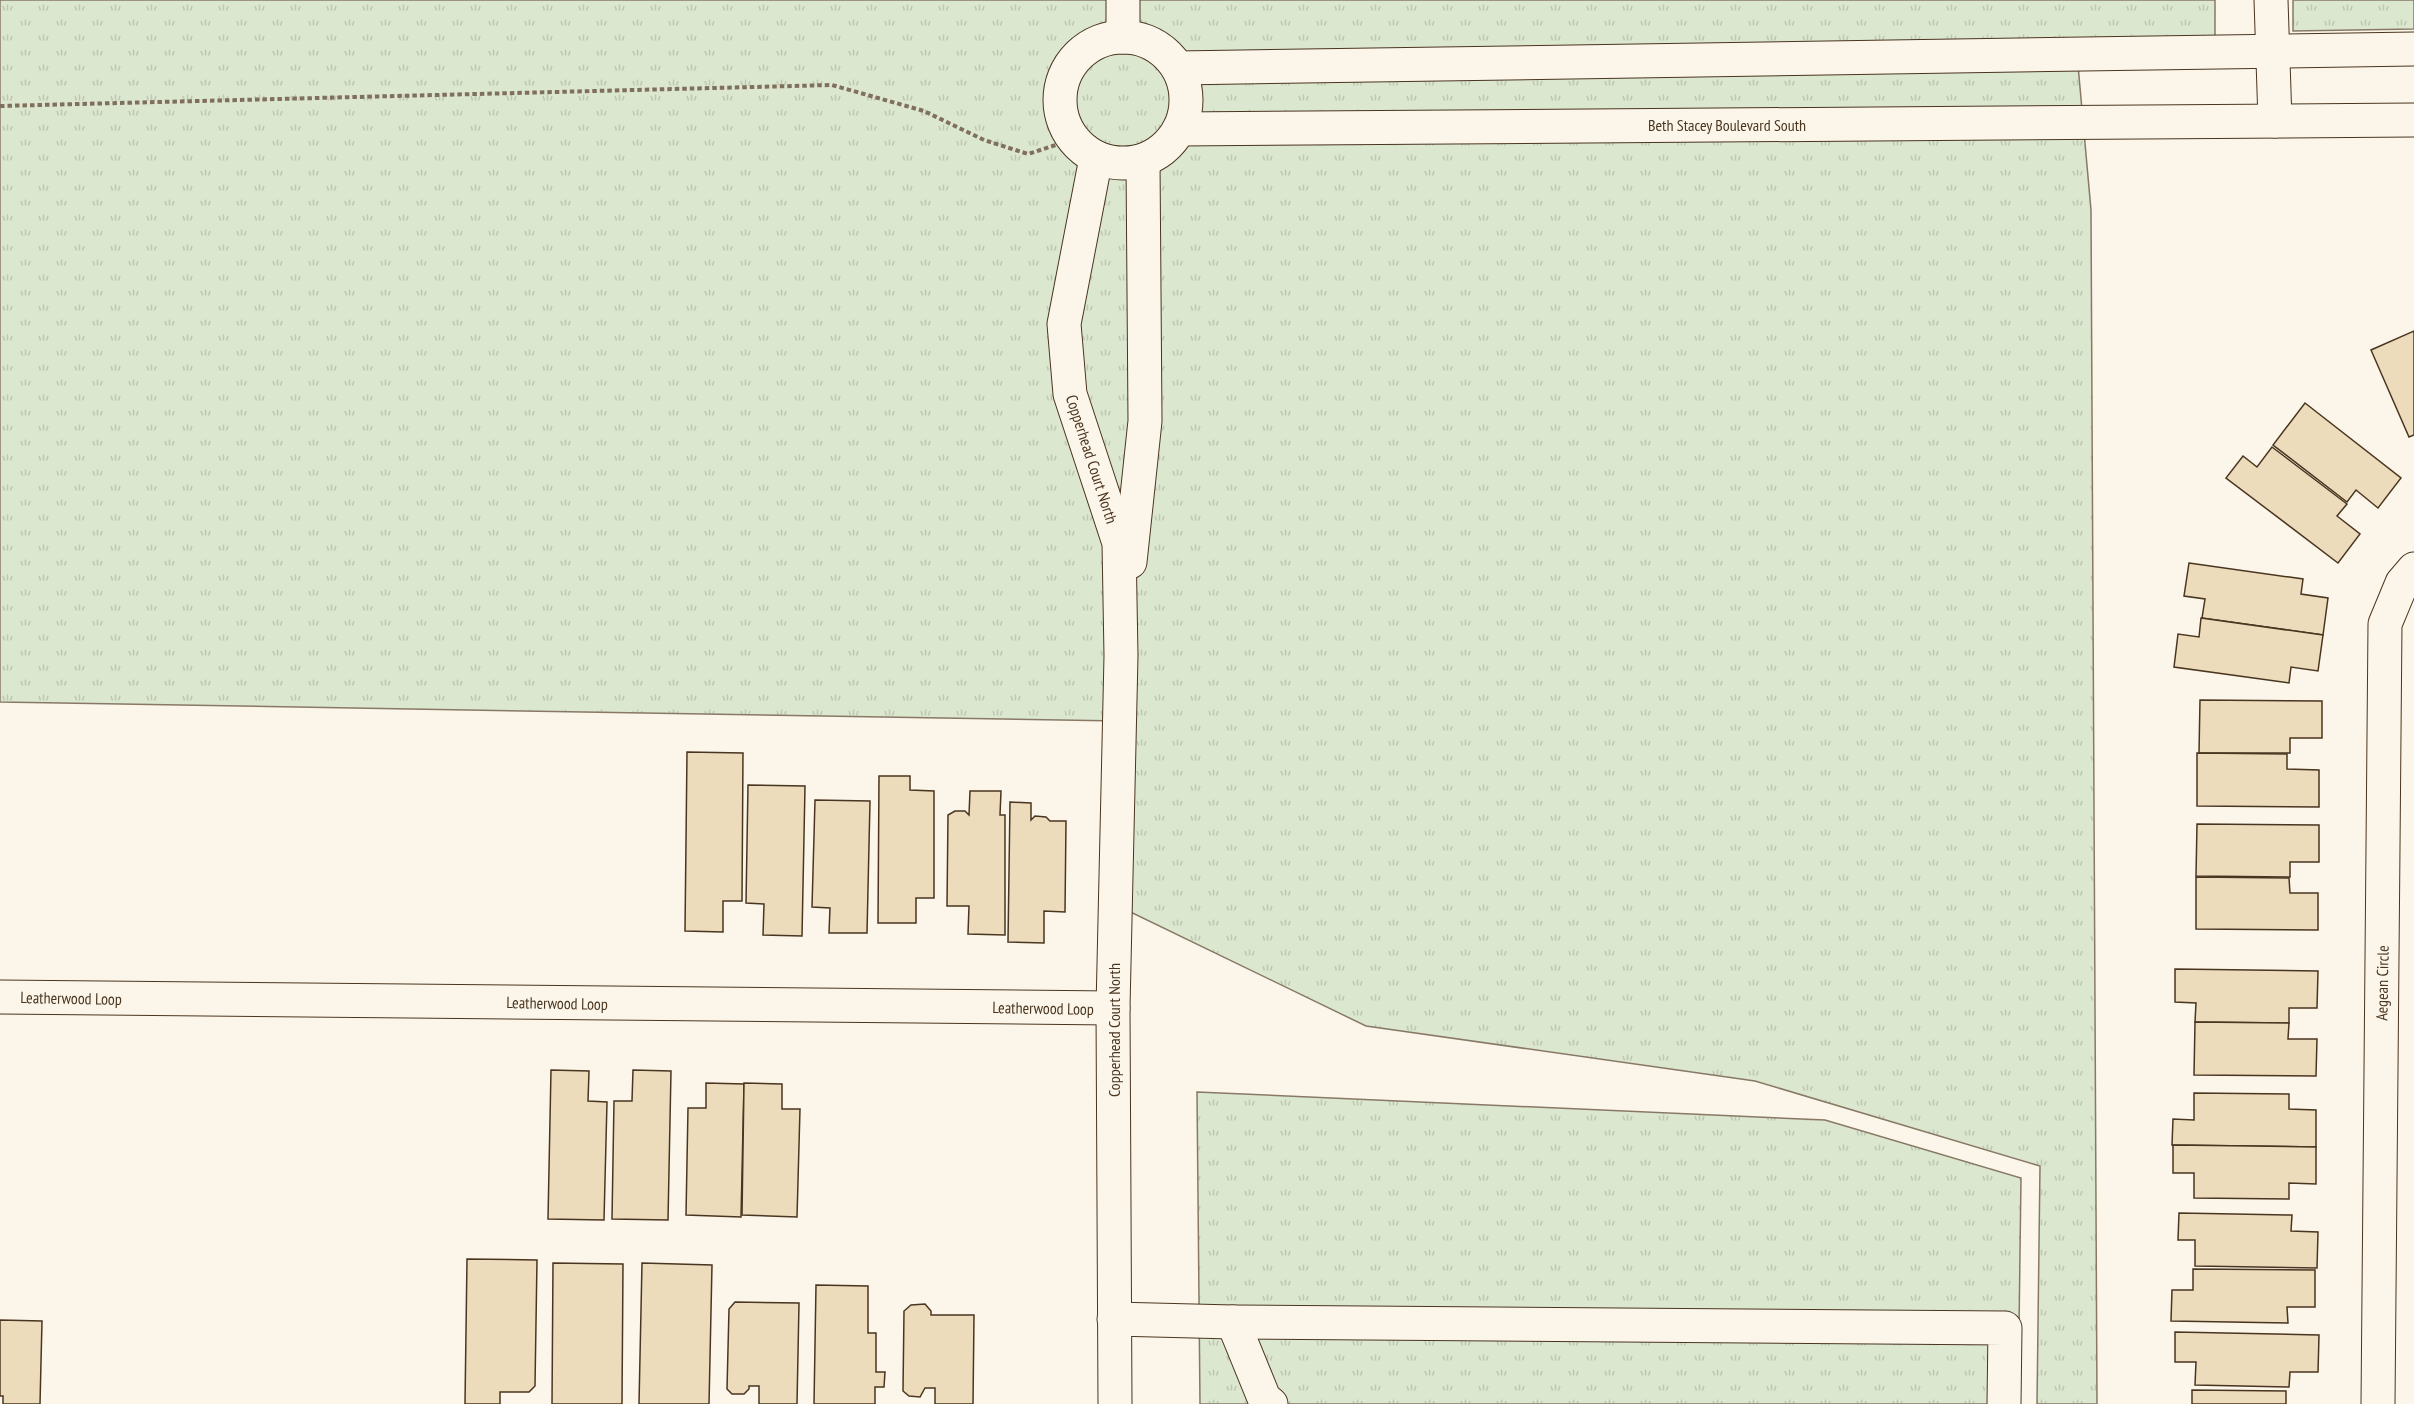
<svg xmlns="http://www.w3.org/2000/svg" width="2414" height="1404" viewBox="0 0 2414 1404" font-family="'PT Sans Narrow',sans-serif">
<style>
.grass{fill:url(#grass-tufts);stroke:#887966;stroke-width:1.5}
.building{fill:#ecdcbc;stroke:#4a3520;stroke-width:1.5}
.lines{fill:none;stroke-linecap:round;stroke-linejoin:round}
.minor-casing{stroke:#4a3520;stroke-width:35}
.path{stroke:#7f6f5c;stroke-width:4;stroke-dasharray:4.5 3;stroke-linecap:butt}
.minor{stroke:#fbf6e9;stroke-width:33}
.labels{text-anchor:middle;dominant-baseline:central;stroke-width:4.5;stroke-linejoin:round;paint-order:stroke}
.street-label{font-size:16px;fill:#4a3520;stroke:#fbf6e9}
</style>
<defs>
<pattern id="grass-tufts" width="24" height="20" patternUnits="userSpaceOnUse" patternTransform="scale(1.5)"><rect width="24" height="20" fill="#dce7d0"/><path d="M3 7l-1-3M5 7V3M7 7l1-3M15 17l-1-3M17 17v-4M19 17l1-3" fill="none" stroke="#bec7b2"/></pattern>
</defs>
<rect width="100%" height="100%" fill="#fbf6e9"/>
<g class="grass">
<path d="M0,0H2215V52L2077,54L2091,210L2097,1404H2037L2040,1166L1755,1081L1366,1026L1116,905L1119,721L0,702Z"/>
<path d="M2293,0H2414V29L2293,31Z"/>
<path d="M1197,1092L1825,1120L2021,1178L2018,1404H1200Z"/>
</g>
<g class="building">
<path d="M2414,331V435L2409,437L2371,350Z"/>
<path d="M2305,403L2401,478L2378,508L2356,490L2347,502L2273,445Z"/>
<path d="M2272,447L2347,504L2337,516L2360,534L2338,563L2226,478L2243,456L2257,467Z"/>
<path d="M2189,563L2303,579L2301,594L2328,598L2323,635L2202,618L2205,599L2184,596Z"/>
<path d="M2201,618L2323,635L2318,671L2291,667L2289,683L2174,667L2178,634L2199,637Z"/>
<path d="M2200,700L2322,701V738H2290V753H2199Z"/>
<path d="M687,752L743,753L742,901H723V932L685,931Z"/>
<path d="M2197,753L2287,754V769L2319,770V807L2197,806Z"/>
<path d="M879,776H910V790L934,791V898H916V923H878Z"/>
<path d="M748,785L805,786L802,936L763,935L764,904L746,903Z"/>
<path d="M970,791H1001L1000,815H1005V935L968,934L969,906H947L948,815L955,811H965L969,815Z"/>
<path d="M815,800L870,801L867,933H829L830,908L812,907Z"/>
<path d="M1010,802L1031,803V820L1035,816L1046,817L1050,821H1066L1065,912L1044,911V943L1008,942Z"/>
<path d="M2197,824L2319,825V862H2290V877L2196,876Z"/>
<path d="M2196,877L2289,878L2290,893H2318V930L2196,929Z"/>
<path d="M2175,969L2318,971L2317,1008H2289V1023L2195,1022L2196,1003L2175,1002Z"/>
<path d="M2195,1022L2289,1023L2288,1039H2317L2316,1076L2194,1075Z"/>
<path d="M551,1070L589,1071L588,1101L607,1102L604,1220L548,1219Z"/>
<path d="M633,1070L671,1071L668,1220L612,1219L614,1101H632Z"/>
<path d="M706,1083L744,1084L741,1217L686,1215L688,1108H706Z"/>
<path d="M744,1083L782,1084V1109H800L797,1217L742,1215Z"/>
<path d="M2194,1093L2289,1094V1109L2316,1110V1147L2172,1145L2173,1119L2194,1120Z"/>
<path d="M2173,1145L2316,1147V1184L2289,1183V1199L2194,1198V1173H2173Z"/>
<path d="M2179,1213L2292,1215L2291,1231L2318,1232L2317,1268L2195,1266V1240H2178Z"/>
<path d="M467,1259L537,1260L535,1386L529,1392H500V1404H465Z"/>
<path d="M553,1263L623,1264L622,1404H552Z"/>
<path d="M642,1263L712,1265L709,1404H639Z"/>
<path d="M2193,1269L2315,1270V1307H2287L2288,1323L2171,1321L2172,1290H2193Z"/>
<path d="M816,1285L868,1286V1333H876V1372H885L884,1387H875V1404H814Z"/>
<path d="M735,1302L799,1303L797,1404H759V1386H749V1389L744,1394H732L727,1389L729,1309Z"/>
<path d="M925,1304L931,1311V1315H974L973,1404H935V1388H925L920,1397L909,1396L903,1391L904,1311L911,1305Z"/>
<path d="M0,1320L42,1321L40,1404H3V1396H0Z"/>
<path d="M2175,1332L2319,1335L2318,1372H2290L2289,1387L2195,1385L2196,1362H2175Z"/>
<path d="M2192,1390L2286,1391V1404H2192Z"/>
</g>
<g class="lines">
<g class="minor-casing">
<g id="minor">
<path d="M1123,0V37"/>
<path d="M2271,0L2275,121"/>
<circle cx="1123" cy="100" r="63"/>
<path d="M1178,68L2414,49"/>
<path d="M1179,129L2414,120"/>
<path d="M1096,158L1064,324L1070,394L1119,543L1121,656L1113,1008L1115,1404"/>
<path d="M1130,562L1145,421L1143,161"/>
<path d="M0,997L1113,1008"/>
<path d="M1114,1319L1233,1322L2005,1328L2004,1404"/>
<path d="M1233,1322L1264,1398L1271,1404"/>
<path d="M2378,1404L2385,624L2402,583L2414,569"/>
</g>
</g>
<path class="path" d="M0,106L832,85L924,111L984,140L1028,154L1062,143"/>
<use href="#minor" class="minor"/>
</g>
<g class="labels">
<g class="street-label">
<text x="1727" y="125">Beth Stacey Boulevard South</text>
<text transform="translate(1092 459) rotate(72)">Copperhead Court North</text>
<text transform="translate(2382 983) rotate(-89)">Aegean Circle</text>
<text transform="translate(71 998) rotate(1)">Leatherwood Loop</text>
<text transform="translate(557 1003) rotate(1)">Leatherwood Loop</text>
<text transform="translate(1043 1008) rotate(1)">Leatherwood Loop</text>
<text transform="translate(1114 1030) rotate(-90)">Copperhead Court North</text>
</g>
</g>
</svg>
